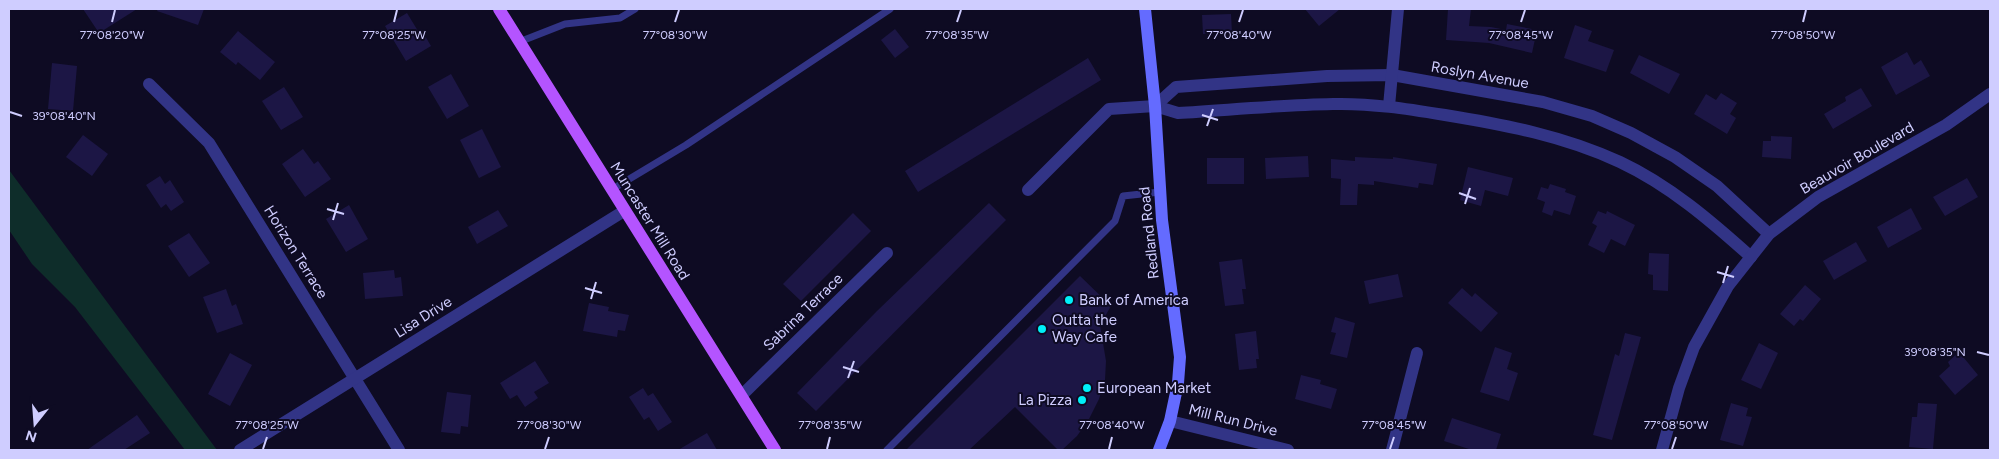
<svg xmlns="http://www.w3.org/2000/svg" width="1999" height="459" viewBox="0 0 1999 459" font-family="Figtree,sans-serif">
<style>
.green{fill:#0e2d2a}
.building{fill:#1c1645}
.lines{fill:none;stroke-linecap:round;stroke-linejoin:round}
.service{stroke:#323486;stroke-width:7}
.minor{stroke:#323486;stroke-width:12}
.secondary{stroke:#646bff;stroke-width:12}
.primary{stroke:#b454ff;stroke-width:12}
.ticks{fill:none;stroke:#cfcdff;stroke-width:2}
.poi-dot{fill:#00f0f8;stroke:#0e0b23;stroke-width:2}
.labels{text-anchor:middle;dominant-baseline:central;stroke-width:4;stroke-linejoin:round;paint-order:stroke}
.street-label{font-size:15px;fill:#cfcdff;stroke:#0e0b23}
.poi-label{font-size:15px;fill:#cfcdff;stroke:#0e0b23;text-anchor:start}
.ticks-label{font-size:12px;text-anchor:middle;fill:#cfcdff;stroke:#0e0b23;stroke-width:4;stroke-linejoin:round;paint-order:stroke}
</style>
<rect width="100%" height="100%" fill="#0e0b23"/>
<path class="green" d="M9,170L217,450H185L75,307L32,264L9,230Z"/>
<g class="building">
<path d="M83,9H137L99,33Z"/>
<path d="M158,9H204L198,25L157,11Z"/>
<path d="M1305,9H1340L1319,26Z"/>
<path d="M1448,9H1471L1469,26L1491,27L1506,30L1507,24L1537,30L1532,53L1489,43L1446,40Z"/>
<path d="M407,13L418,31L421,29L431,46L406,61L385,26Z"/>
<path d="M1231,14L1232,33L1203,34L1202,15Z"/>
<path d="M1575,25L1592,31L1588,41L1614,50L1606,72L1564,58Z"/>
<path d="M895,29L909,47L895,58L881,40Z"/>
<path d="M238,31L275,62L260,80L238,62L236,65L220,52Z"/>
<path d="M1907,52L1914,65L1921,60L1930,76L1896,95L1881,67Z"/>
<path d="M1639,55L1680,74L1669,94L1630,73Z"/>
<path d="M1088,58L1101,80L918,192L905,171Z"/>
<path d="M52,63L77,66L73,111L48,109Z"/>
<path d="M451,74L469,106L447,119L428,87Z"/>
<path d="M284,87L303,117L281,130L262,101Z"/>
<path d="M1861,88L1872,106L1833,129L1824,114L1846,101L1845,97Z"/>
<path d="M1721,93L1737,103L1730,114L1736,118L1727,134L1694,114L1706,94L1716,100Z"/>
<path d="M482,129L501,167L479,178L460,140Z"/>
<path d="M83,135L108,154L92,176L66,157Z"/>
<path d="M1771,136L1792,137L1791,159L1762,157L1763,141H1771Z"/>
<path d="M303,149L314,164L318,161L331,179L305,197L282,164Z"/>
<path d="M1308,156L1309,177L1266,179L1265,158Z"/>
<path d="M1355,157L1393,159V157L1437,164L1433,185L1419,183L1418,188L1374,181V185L1358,184L1357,205H1340L1341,179L1331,178V159L1355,161Z"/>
<rect x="1207" y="158" width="37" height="26"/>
<path d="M1468,167L1513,178L1508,196L1485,190L1481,206L1460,200Z"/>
<path d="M160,176L165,184L170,180L184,202L171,211L166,204L161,208L146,185Z"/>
<path d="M1967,178L1978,197L1945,216L1933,197Z"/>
<path d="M1550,184L1566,189L1565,192L1576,196L1570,215L1554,210L1552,216L1542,212L1545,202L1537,199L1541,187L1548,189Z"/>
<path d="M989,203L1006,220L816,411L797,393L877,311Z"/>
<path d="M349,205L368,239L346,252L326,219Z"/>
<path d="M1911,208L1922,229L1888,248L1877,227Z"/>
<path d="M498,210L508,226L477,244L468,227Z"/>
<path d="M1598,211L1606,214L1607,211L1635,225L1625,246L1611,239L1604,253L1588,245L1597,226L1592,223Z"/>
<path d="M853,213L871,231L801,301L783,284Z"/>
<path d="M189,233L210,263L189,277L168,246Z"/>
<path d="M1856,242L1867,261L1834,280L1823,261Z"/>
<path d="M1649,253L1669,254L1668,291L1653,290V275L1648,274Z"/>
<path d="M1242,259L1246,289H1242L1244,304L1225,306L1219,262Z"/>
<path d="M394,270L395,278L401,277L403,296L365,299L363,273Z"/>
<path d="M1398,274L1403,297L1369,304L1364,281Z"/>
<path d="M1080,276L1111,306L1100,325L1106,361L1105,380L1099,399L1089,419L1077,436L1062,450H1058L1015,407L969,450H906Z"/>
<path d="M1805,285L1821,299L1803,321L1800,319L1794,326L1780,314Z"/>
<path d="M1462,288L1472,297L1475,293L1498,313L1481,332L1448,303Z"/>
<path d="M226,289L232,306L236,304L243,324L217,333L203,297Z"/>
<path d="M589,303L609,307L608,311L629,315L625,331L618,330L617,337L583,331Z"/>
<path d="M1335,317L1355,323L1347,358L1330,354L1336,333L1331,332Z"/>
<path d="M1256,331L1259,359H1256L1257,368L1239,370L1235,334Z"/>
<path d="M1625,333L1641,337L1612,440L1593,435L1615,354L1619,356Z"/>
<path d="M1759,343L1778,353L1761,389L1741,380Z"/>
<path d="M1495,347L1512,353L1507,369L1518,373L1509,401L1480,392Z"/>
<path d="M1959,352L1978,375L1955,395L1939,376L1950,366L1948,362Z"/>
<path d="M230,353L252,365L230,406L208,394Z"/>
<path d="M535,361L549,383L534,392L538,398L525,407L517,395L510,399L500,383Z"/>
<path d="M1301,375L1321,380L1320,384L1337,389L1331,409L1295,399Z"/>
<path d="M643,388L648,396L653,393L672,422L658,431L649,417L644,420L629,397Z"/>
<path d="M447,392L471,395L468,427L461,426L460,434L441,432Z"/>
<path d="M1731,403L1748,408L1746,416L1752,417L1743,446L1720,440Z"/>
<path d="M1918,403L1937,404L1933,449L1909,447L1912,417H1917Z"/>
<path d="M137,415L150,433L124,450H87Z"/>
<path d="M1452,418L1501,434L1496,450H1472L1444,441Z"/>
<path d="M707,433L717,450H678Z"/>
</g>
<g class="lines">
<g class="service">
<path d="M519,42L565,24L620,18L635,9"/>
<path d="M611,190L686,145L890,9"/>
<path d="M887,450L1115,221L1123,196L1160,192"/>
</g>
<g class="minor">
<path d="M149,84L209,143L399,450"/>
<path d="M1155,106L1176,87L1327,76L1392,75L1543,102L1592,116L1631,133L1675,157L1717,186L1769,234"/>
<path d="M1389,106L1398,9"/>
<path d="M1028,190L1109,109L1155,106L1178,113C1229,110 1281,105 1333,104C1371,103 1408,109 1445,115C1506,125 1564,136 1620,162C1669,185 1711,221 1751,257"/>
<path d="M742,395L887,253"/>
<path d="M1170,421L1288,450"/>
<path d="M240,450L624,211"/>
<path d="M1392,450L1417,353"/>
<path d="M1662,450L1679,388L1694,347L1728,286L1769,234L1818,197L1946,125L1990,94"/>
</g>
<path class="secondary" d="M1145,9L1155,106L1162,220L1180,357L1178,383L1170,421L1159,450"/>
<path class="primary" d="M499,9L775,450"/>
</g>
<path class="ticks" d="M112,22L115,10M394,22L397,10M675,22L679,10M957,22L961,10M1239,22L1243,10M1521,22L1525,10M1803,22L1806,10M10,112L22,116M1202,115L1218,120M1207,126L1213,109M1459,193L1476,199M1465,204L1470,188M327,209L344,214M333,220L338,203M1717,272L1734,277M1723,283L1728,266M585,288L602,293M591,299L596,282M1977,352L1989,355M843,367L859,372M848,378L854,361M263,449L267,437M545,449L549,437M827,449L830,437M1109,449L1112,437M1390,449L1394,437M1672,449L1676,437"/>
<g class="poi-dot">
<circle cx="1069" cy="300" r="5"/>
<circle cx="1042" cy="329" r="5"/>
<circle cx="1087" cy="388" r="5"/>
<circle cx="1082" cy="400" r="5"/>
</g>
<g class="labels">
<g class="street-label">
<text transform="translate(1480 75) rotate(10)">Roslyn Avenue</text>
<text transform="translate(1857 158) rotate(-30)">Beauvoir Boulevard</text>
<text transform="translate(650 221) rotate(58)">Muncaster Mill Road</text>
<text transform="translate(1149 233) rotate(-96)">Redland Road</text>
<text transform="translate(296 252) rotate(58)">Horizon Terrace</text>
<text transform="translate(803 312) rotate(-44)">Sabrina Terrace</text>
<text transform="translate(423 317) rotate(-32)">Lisa Drive</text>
<text transform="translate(1233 420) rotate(14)">Mill Run Drive</text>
</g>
<g class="poi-label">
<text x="1079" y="300">Bank of America</text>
<text x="1052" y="320">Outta the<tspan x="1052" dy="17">Way Cafe</tspan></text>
<text x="1097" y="388">European Market</text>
<text x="1072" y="400" text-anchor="end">La Pizza</text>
</g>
</g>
<g class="ticks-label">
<text x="112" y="39">77°08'20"W</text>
<text x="394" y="39">77°08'25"W</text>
<text x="675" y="39">77°08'30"W</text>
<text x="957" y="39">77°08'35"W</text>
<text x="1239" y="39">77°08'40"W</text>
<text x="1521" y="39">77°08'45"W</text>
<text x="1803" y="39">77°08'50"W</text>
<text x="64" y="120">39°08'40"N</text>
<text x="1935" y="356">39°08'35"N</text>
<text x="267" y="429">77°08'25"W</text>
<text x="549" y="429">77°08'30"W</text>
<text x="830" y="429">77°08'35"W</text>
<text x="1112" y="429">77°08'40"W</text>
<text x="1394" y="429">77°08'45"W</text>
<text x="1676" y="429">77°08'50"W</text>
</g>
<rect width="1999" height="459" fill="none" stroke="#cfcdff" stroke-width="20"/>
<g transform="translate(35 424) rotate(197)" stroke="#0e0b23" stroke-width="4" paint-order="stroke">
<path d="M0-4L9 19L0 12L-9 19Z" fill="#cfcdff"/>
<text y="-8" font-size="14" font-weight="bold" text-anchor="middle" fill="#cfcdff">N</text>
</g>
</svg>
